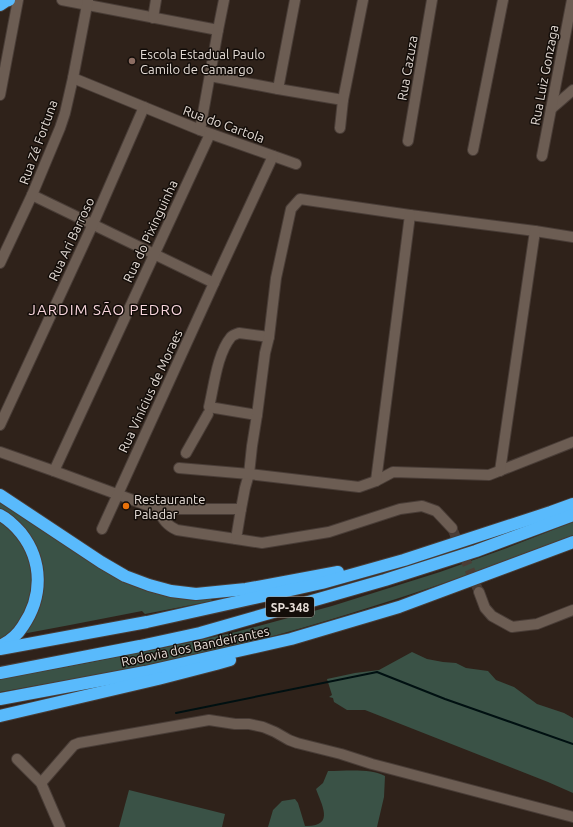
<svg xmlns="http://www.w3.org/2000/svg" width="573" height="827" viewBox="0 0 573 827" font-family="Ubuntu,sans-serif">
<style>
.green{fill:#3a5246}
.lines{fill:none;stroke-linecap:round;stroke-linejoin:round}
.stream{stroke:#001011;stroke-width:2}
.minor-tunnel{stroke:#4a3e36;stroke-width:10;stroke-dasharray:10 5;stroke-linecap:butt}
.minor-casing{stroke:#493d37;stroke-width:12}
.highway-casing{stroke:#493d37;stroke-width:14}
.minor{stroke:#6c5d53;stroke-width:10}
.highway{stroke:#59bafc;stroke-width:12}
.education-dot{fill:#8d6e63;stroke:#130d09;stroke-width:1.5}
.food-dot{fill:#e8710a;stroke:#130d09;stroke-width:1.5}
.labels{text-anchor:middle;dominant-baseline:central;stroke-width:3;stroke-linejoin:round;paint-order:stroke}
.shield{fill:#130d09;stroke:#a79f99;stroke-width:1}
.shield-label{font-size:12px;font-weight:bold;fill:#e6ddd7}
.poi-label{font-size:13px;fill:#e6ddd7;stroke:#130d09;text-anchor:start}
.street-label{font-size:13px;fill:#e6ddd7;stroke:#130d09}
.quarter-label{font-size:15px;letter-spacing:1px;fill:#f8d5dc;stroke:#130d09}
</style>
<rect width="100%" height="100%" fill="#2f221a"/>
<g class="green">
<path d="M0,500L102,569L184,598L211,599L212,601L145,614L142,611L70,625L22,634L40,566L0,511Z"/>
<path d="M0,521L13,530L25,546L34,574L32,598L15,630L0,640Z"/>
<path d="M573,522V535L566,538C526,553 485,569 444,583C376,606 307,628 238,645C159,664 79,678 0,692V679L92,662L186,643L236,632L332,606L440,572L507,548Z"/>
<path d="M412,652L427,659L443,662L456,663L466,668L488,671L496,680L514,687L537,704L564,713L573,718V793L548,782L365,710H347L334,702L333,698L329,697L332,695L327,679L355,673L379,670Z"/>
<path d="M328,771C345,771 371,768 385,776L384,797L377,827H268L273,810L282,801L295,799L298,803L305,826C336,827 321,804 316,789L323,783Z"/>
<path d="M129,790L225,814L222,827H119Z"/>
</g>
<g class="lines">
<path class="stream" d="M176,713L377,672L445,699L573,744"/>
<path class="minor-tunnel" d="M452,528L479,592"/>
<g class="minor-casing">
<g id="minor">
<path d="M62,0L218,30"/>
<path d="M153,18L156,0"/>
<path d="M210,76L278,89L343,100"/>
<path d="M73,78L200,130L296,164"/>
<path d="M278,89L295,0"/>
<path d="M0,95L18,0"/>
<path d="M551,109L573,90"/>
<path d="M340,128L343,100L363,0"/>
<path d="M200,130L218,30L224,0"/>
<path d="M408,141L432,0"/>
<path d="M473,150L503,0"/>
<path d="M542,156L572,0"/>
<path d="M32,195C93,224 153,254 214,283"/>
<path d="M0,263L32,195L60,128L65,113L73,78L88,0"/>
<path d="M257,415L209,407C214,386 217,354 231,337C233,335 236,334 239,333L269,337"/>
<path d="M0,425L93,224L144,107"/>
<path d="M0,452L54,471L157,509H241L245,488L249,474L252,446L257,415L265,353L269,337L276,278L291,209L300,199L410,215L535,231L573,237"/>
<path d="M186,453L208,414"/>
<path d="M179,468L249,474L359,487L376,481L393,472L489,475L573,442"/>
<path d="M54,471L210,134"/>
<path d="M500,471L535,231"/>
<path d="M376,481L410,215"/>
<path d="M157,509C163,519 166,525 177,530L236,539"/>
<path d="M241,509L236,539L262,543L329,532L400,509L422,506L436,511L452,528"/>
<path d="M102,529L214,283L273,156"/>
<path d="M479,592L485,608L492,616L512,627L537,624L573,610"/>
<path d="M17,759L41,783L60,827"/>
<path d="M41,783L74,745L79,743L209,720L235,724H249L263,727L275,732L289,740L297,743L341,754L372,764L573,817"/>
</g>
</g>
<g class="highway-casing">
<g id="highway">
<path d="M0,5L6,1L9,0"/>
<path d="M0,495L101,562L125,576L149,585L171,591L196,594L246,589L338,572"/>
<path d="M0,515C8,519 15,526 21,533C43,561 43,597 23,626C18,634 9,642 0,646"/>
<path d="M0,649L147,622L322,583L404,560L551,512L573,504"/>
<path d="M0,673L140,646L200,633L385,580L476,551L573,515"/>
<path d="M0,699L145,672L291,639L399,607L573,542"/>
<path d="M0,716L158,679L216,664L230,660"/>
</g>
</g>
<use href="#minor" class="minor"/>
<use href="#highway" class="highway"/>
</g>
<circle class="education-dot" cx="132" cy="61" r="4"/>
<circle class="food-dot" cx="126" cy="506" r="4"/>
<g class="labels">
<rect class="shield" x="266" y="597" width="48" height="20" rx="3"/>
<g class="shield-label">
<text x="290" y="607">SP-348</text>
</g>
<g class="poi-label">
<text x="140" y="54">Escola Estadual Paulo<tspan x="140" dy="15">Camilo de Camargo</tspan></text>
<text x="134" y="499">Restaurante<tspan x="134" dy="15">Paladar</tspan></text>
</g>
<g class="street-label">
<text transform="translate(407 68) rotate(-80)">Rua Cazuza</text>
<text transform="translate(544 75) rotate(-79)">Rua Luiz Gonzaga</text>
<text transform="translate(224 124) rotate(20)">Rua do Cartola</text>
<text transform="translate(38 142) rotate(-70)">Rua Zé Fortuna</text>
<text transform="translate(150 231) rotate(-65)">Rua do Pixinguinha</text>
<text transform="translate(71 239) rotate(-65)">Rua Ari Barroso</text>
<text transform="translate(150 391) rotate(-65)">Rua Vinícius de Moraes</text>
<text transform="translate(195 646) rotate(-12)">Rodovia dos Bandeirantes</text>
</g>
<g class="quarter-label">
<text x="106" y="309">JARDIM SÃO PEDRO</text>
</g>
</g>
</svg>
